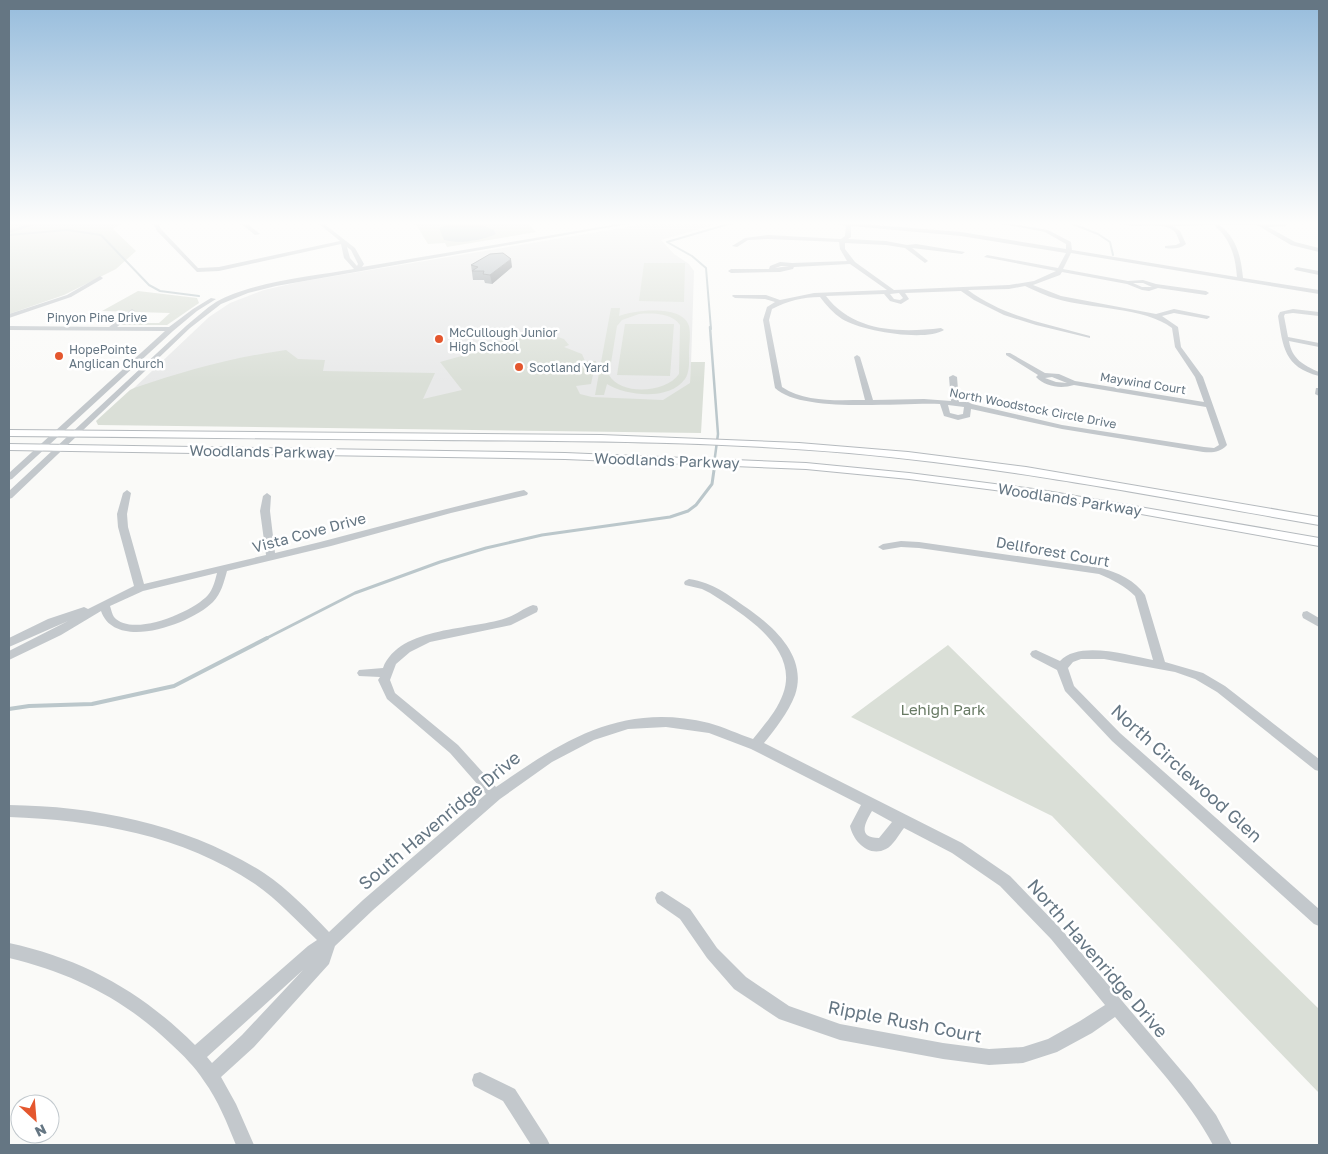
<svg xmlns="http://www.w3.org/2000/svg" width="1328" height="1154" viewBox="0 0 1328 1154" font-family="'Golos Text',sans-serif">
<style>
.built{fill:#e8e9e9}
.green{fill:#dadfd7;fill-rule:evenodd}
.water{fill:#bbc7cb}
.lines{fill:none;stroke-linecap:round;stroke-linejoin:round}
.stream-far3{stroke:#bbc7cb;stroke-width:2}
.stream-far2{stroke:#bbc7cb;stroke-width:2.5}
.stream-far1{stroke:#bbc7cb;stroke-width:3}
.stream{stroke:#bbc7cb;stroke-width:4}
.major-casing{stroke:#b5babe;stroke-width:2}
.minor{fill:#c3c8cc;fill-rule:evenodd}
.major{fill:#fff;fill-rule:evenodd}
.wall{fill:#929a9f}
.shaded-wall{fill:#777d82}
.building{fill:#aab3b9;stroke:#777d82}
.poi-dot{fill:#e4572e;stroke:#fff;stroke-width:2}
.labels{text-anchor:middle;dominant-baseline:central;stroke-width:5;stroke-linejoin:round;paint-order:stroke}
.far-street-label{font-size:12px;fill:#657683;stroke:#fff}
.far-poi-label{font-size:12px;fill:#657683;stroke:#fff;text-anchor:start}
.street-label{font-size:15px;fill:#657683;stroke:#fff}
.park-label{font-size:15px;fill:#687a64;stroke:#fff}
.near-street-label{font-size:18px;fill:#657683;stroke:#fff}
</style>
<rect width="100%" height="100%" fill="#fafaf8"/>
<path class="built" d="M651,223H720L661,240L674,254L689,264L694,271L689,428L134,388L209,317L230,303L264,290L299,282Z"/>
<g class="green">
<path d="M9,223H121L113,229L136,251L116,269L64,295L9,314Z"/>
<path d="M415,223H527L536,232L447,247L445,243L428,244Z"/>
<path d="M644,263H685L684,302L639,301Z"/>
<path d="M138,291L197,298L199,303L167,325H121L124,323H159L170,313L102,311Z"/>
<path d="M611,308H620L619,316C634,310 683,304 689,326C691,334 689,345 689,353C689,361 690,372 685,379C669,401 627,396 607,384L604,395H595ZM639,314C653,313 672,313 680,325L679,374C666,393 621,396 609,375L617,326L622,320Z"/>
<path d="M625,324H674L670,376L617,375Z"/>
<path d="M534,334L558,337L564,339L569,345L564,347L582,354L585,361H596L591,384L576,386L580,394L592,397L663,400L690,383L691,362H705L701,433L98,425L96,421L130,390L134,388C184,371 234,357 286,350L298,359L325,360L323,371L435,373L423,399L462,390L440,362L483,350L480,345Z"/>
<path d="M948,645L1319,1009V1093L1052,816L851,717Z"/>
</g>
<path class="water" d="M451,223H478L494,230L496,234C480,241 460,244 444,240L439,228Z"/>
<g class="lines">
<g class="stream-far3">
<path d="M1070,223L1098,234L1110,242L1113,255"/>
<path d="M9,235L67,230L101,235L149,285L160,291L199,296"/>
<path d="M711,329L706,268L692,256L667,242L732,223"/>
</g>
<path class="stream-far2" d="M710,327L718,434L714,464"/>
<path class="stream-far1" d="M265,639L355,593L440,562L486,548L542,535L670,517L688,511L696,505L712,484L715,463"/>
<path class="stream" d="M9,709L29,706L92,704L174,686L267,638"/>
<g class="major-casing">
<g id="major">
<path d="M9,430L601,435L799,443L908,452L1026,467L1319,517V525C1163,498 1007,467 849,453C710,441 571,441 432,440C291,439 150,437 9,436Z"/>
<path d="M9,444L565,453L806,463L909,473L1041,490L1319,538V546L1041,496L909,479L806,469L565,459L9,450Z"/>
</g>
</g>
<g class="minor">
<path d="M34,223H41L9,233V230Z"/>
<path d="M153,223H158L161,229L198,268L219,267L340,241L318,223H323L355,248L364,264L362,267L624,223H634L276,286L248,293L221,304L190,328L12,498L9,499V491L186,326C196,318 205,309 216,302C250,282 314,276 354,269L344,258L341,244L219,271L197,272L157,231ZM347,247L351,250L358,264L357,266L350,258Z"/>
<path d="M240,223H246L260,234L255,235Z"/>
<path d="M830,223H850L961,232L1066,249V244L1045,232L997,223H1007L1048,230L1071,242L1072,250L1237,277C1235,255 1231,240 1214,225L1173,226L1180,231L1186,244C1180,249 1173,249 1165,248V246L1176,245L1180,243C1179,240 1177,235 1175,232C1163,220 1135,230 1119,223H1261L1264,224L1284,223L1286,226L1268,227L1295,242L1319,248V252L1291,245L1257,225H1220C1237,239 1241,257 1243,278L1319,290V294L1071,253L1063,269L1128,281L1143,280L1156,284L1206,291L1209,293L1206,295L1158,288L1149,291L1142,290L1127,284L1062,272L1060,275L1033,285L1061,296L1156,314L1174,309L1209,316L1210,317L1207,319L1174,313L1162,316L1178,327L1181,347L1203,377L1227,445C1219,454 1208,453 1197,451L1062,429L971,409L970,417L958,420L944,416L940,404C902,402 802,414 775,388L763,320L767,307L775,302L765,299L735,298L732,296L733,295H766L780,300L814,293L887,290L850,264L794,267L793,269L780,272L731,273L728,271L731,269H769L770,266L780,262L792,263L847,261L840,249L839,242L768,239L748,240L737,247L732,246L745,238L768,235L841,239L845,236L846,226ZM851,226L961,236L1066,253L1058,268L987,255L984,257L1056,271L1034,281L1009,285L894,290L855,262L845,249V243L886,245L905,248L925,263L928,261L927,260L912,248L962,254L965,252L916,244L907,245L886,241L848,239L851,237ZM781,266H789L775,268ZM1133,283H1143L1152,287H1142ZM1025,286C1036,291 1046,296 1057,299C1090,309 1145,307 1172,328L1175,347L1195,377L1204,402L1075,381L1059,374L1045,373L1010,353H1006V355L1038,375L1036,377C1046,387 1061,389 1074,385L1206,407L1219,445L1214,448L1204,447L1062,425L972,404L968,402H959L957,377L953,375L949,377L951,401L924,399L873,400L860,357L857,355L854,357L865,400C838,400 806,403 782,387L769,320L772,309C787,301 803,297 820,297C826,305 833,313 842,319C861,331 925,342 944,330L941,328C900,333 853,332 826,296L884,294L890,301L901,304L909,299L905,293L961,291L974,300L1004,315L1036,325L1090,338V336C1048,324 1004,317 968,290L1009,289ZM899,293L903,298L900,300L894,299L890,294ZM1052,377L1067,383L1056,382L1045,378ZM948,405L964,407L963,414L958,415L950,413Z"/>
<path d="M1297,267L1319,271V275L1295,270L1294,269Z"/>
<path d="M100,276L103,278L102,279L71,297L9,318V314L67,295Z"/>
<path d="M211,298L216,299L197,311L173,331L12,479L9,480V473L165,331L9,330V326L109,327L132,309L135,311L134,312L117,327H169L193,309Z"/>
<path d="M1293,309L1319,312V316L1293,313L1285,314L1284,316L1288,337L1319,343V347L1289,341C1292,359 1303,365 1319,372V376C1284,367 1283,347 1278,316L1280,312Z"/>
<path d="M1316,388H1319V396L1315,394Z"/>
<path d="M127,490L131,493L127,514L128,527L144,584L266,555L260,511L263,496L267,493L271,496L270,511L275,553C359,533 441,509 524,490L528,493L527,495L451,513L331,546L227,571C224,582 221,594 213,602C191,624 115,652 101,611L61,635L9,660V651L68,621L9,647V638L48,619L84,607L88,609L134,586L118,527L117,514L123,493ZM217,573C215,581 213,589 208,595C193,612 132,638 114,617C112,614 111,609 110,606L143,591Z"/>
<path d="M901,541L919,542L1101,568C1117,572 1136,581 1145,595L1165,662L1203,673L1225,686L1319,759V771L1315,770L1217,692L1195,679L1175,672L1104,659H1081L1073,662L1068,668L1074,686L1120,733L1319,909V926L1314,924L1112,741L1065,691L1057,670L1032,657L1030,654L1032,651L1036,650L1060,661C1079,640 1128,655 1153,660L1135,596C1125,586 1113,580 1099,574L919,548L901,547L883,550L878,547L883,544Z"/>
<path d="M689,579C714,583 727,594 747,608C774,627 808,657 795,695C788,713 775,729 764,743L962,843L1010,876L1061,929L1191,1082L1216,1115L1232,1145H1213C1188,1098 1149,1058 1115,1017L1092,1033L1057,1052L1023,1063L989,1065L943,1059L840,1040L779,1019L734,989L707,958L680,919L657,903L655,898L657,893L662,891L690,909L717,948L746,977L789,1006L840,1024L943,1043L989,1049L1023,1047L1048,1039L1080,1021L1105,1005L1051,939L1000,886L952,853L904,828C899,834 893,846 886,849C869,858 853,841 850,826L861,805L751,749L709,733L666,727L628,729L594,740L552,762L500,799L373,910L335,946L329,964L254,1047L221,1077L236,1104L254,1145H236C227,1123 218,1100 204,1081C195,1067 183,1055 171,1044C124,999 72,973 9,958V943C83,959 142,992 195,1045L308,946L317,940C297,921 278,900 255,884C183,835 94,820 9,817V805C96,806 189,825 264,873C288,889 309,911 329,932L363,900L486,794L450,753L387,699L378,680L380,677L359,676L357,673L359,670L383,668C400,625 473,631 509,617C517,614 524,608 533,605L537,606L538,609L537,612L511,625L430,642L410,652L396,664L390,680L395,693L458,745L496,787C564,740 622,702 709,723C724,727 738,734 753,739C764,725 777,711 783,694C800,648 743,614 710,593L702,589L685,585L684,583L685,581ZM872,811L892,822L879,838C857,838 865,823 872,811ZM303,970L242,1035L212,1063L207,1057Z"/>
<path d="M1307,611L1319,618V627L1303,618L1302,615L1303,612Z"/>
<path d="M480,1072L515,1089L547,1139L550,1145H531L503,1101L474,1086L472,1080L474,1074Z"/>
</g>
<use href="#major" class="major"/>
</g>
<path class="wall" d="M471,265L512,267L492,284L485,283L484,280H473Z"/>
<path class="shaded-wall" d="M511,259L512,267L492,284L490,275Z"/>
<path class="building" d="M503,253L511,259L490,275L483,274L484,271H472L478,267L471,265L490,254Z"/>
<linearGradient id="sky" x2="0" y2="1"><stop stop-color="#96bcdc"/><stop offset="0.58" stop-color="#fdfdfc"/><stop offset="1" stop-color="#fdfdfc" stop-opacity="0"/></linearGradient>
<rect width="1328" height="384" fill="url(#sky)"/>
<g class="poi-dot">
<circle cx="439" cy="339" r="5"/>
<circle cx="59" cy="356" r="5"/>
<circle cx="519" cy="367" r="5"/>
</g>
<g class="labels">
<g class="far-street-label">
<text x="97" y="317">Pinyon Pine Drive</text>
<text transform="translate(1143 383) rotate(9)">Maywind Court</text>
<text transform="translate(1033 408) rotate(11)">North Woodstock Circle Drive</text>
</g>
<g class="far-poi-label">
<text x="449" y="332">McCullough Junior<tspan x="449" dy="14">High School</tspan></text>
<text x="69" y="349">HopePointe<tspan x="69" dy="14">Anglican Church</tspan></text>
<text x="529" y="367">Scotland Yard</text>
</g>
<g class="street-label">
<text transform="translate(262 451) rotate(1)">Woodlands Parkway</text>
<text transform="translate(667 460) rotate(2)">Woodlands Parkway</text>
<text transform="translate(1070 499) rotate(9)">Woodlands Parkway</text>
<text transform="translate(309 532) rotate(-15)">Vista Cove Drive</text>
<text transform="translate(1053 551) rotate(10)">Dellforest Court</text>
</g>
<g class="park-label">
<text x="943" y="709">Lehigh Park</text>
</g>
<g class="near-street-label">
<text transform="translate(1187 773) rotate(42)">North Circlewood Glen</text>
<text transform="translate(439 820) rotate(-40)">South Havenridge Drive</text>
<text transform="translate(1098 958) rotate(49)">North Havenridge Drive</text>
<text transform="translate(905 1021) rotate(11)">Ripple Rush Court</text>
</g>
</g>
<rect width="1328" height="1154" fill="none" stroke="#657683" stroke-width="20"/>
<g transform="translate(35 1119) rotate(154)"><circle r="24" fill="#ffffff" stroke="#c1c8cd"/>
<path d="M0-4L9 19L0 12L-9 19Z" fill="#e4572e"/>
<text y="-8" font-size="14" font-weight="bold" text-anchor="middle" fill="#657683">N</text>
</g>
</svg>
